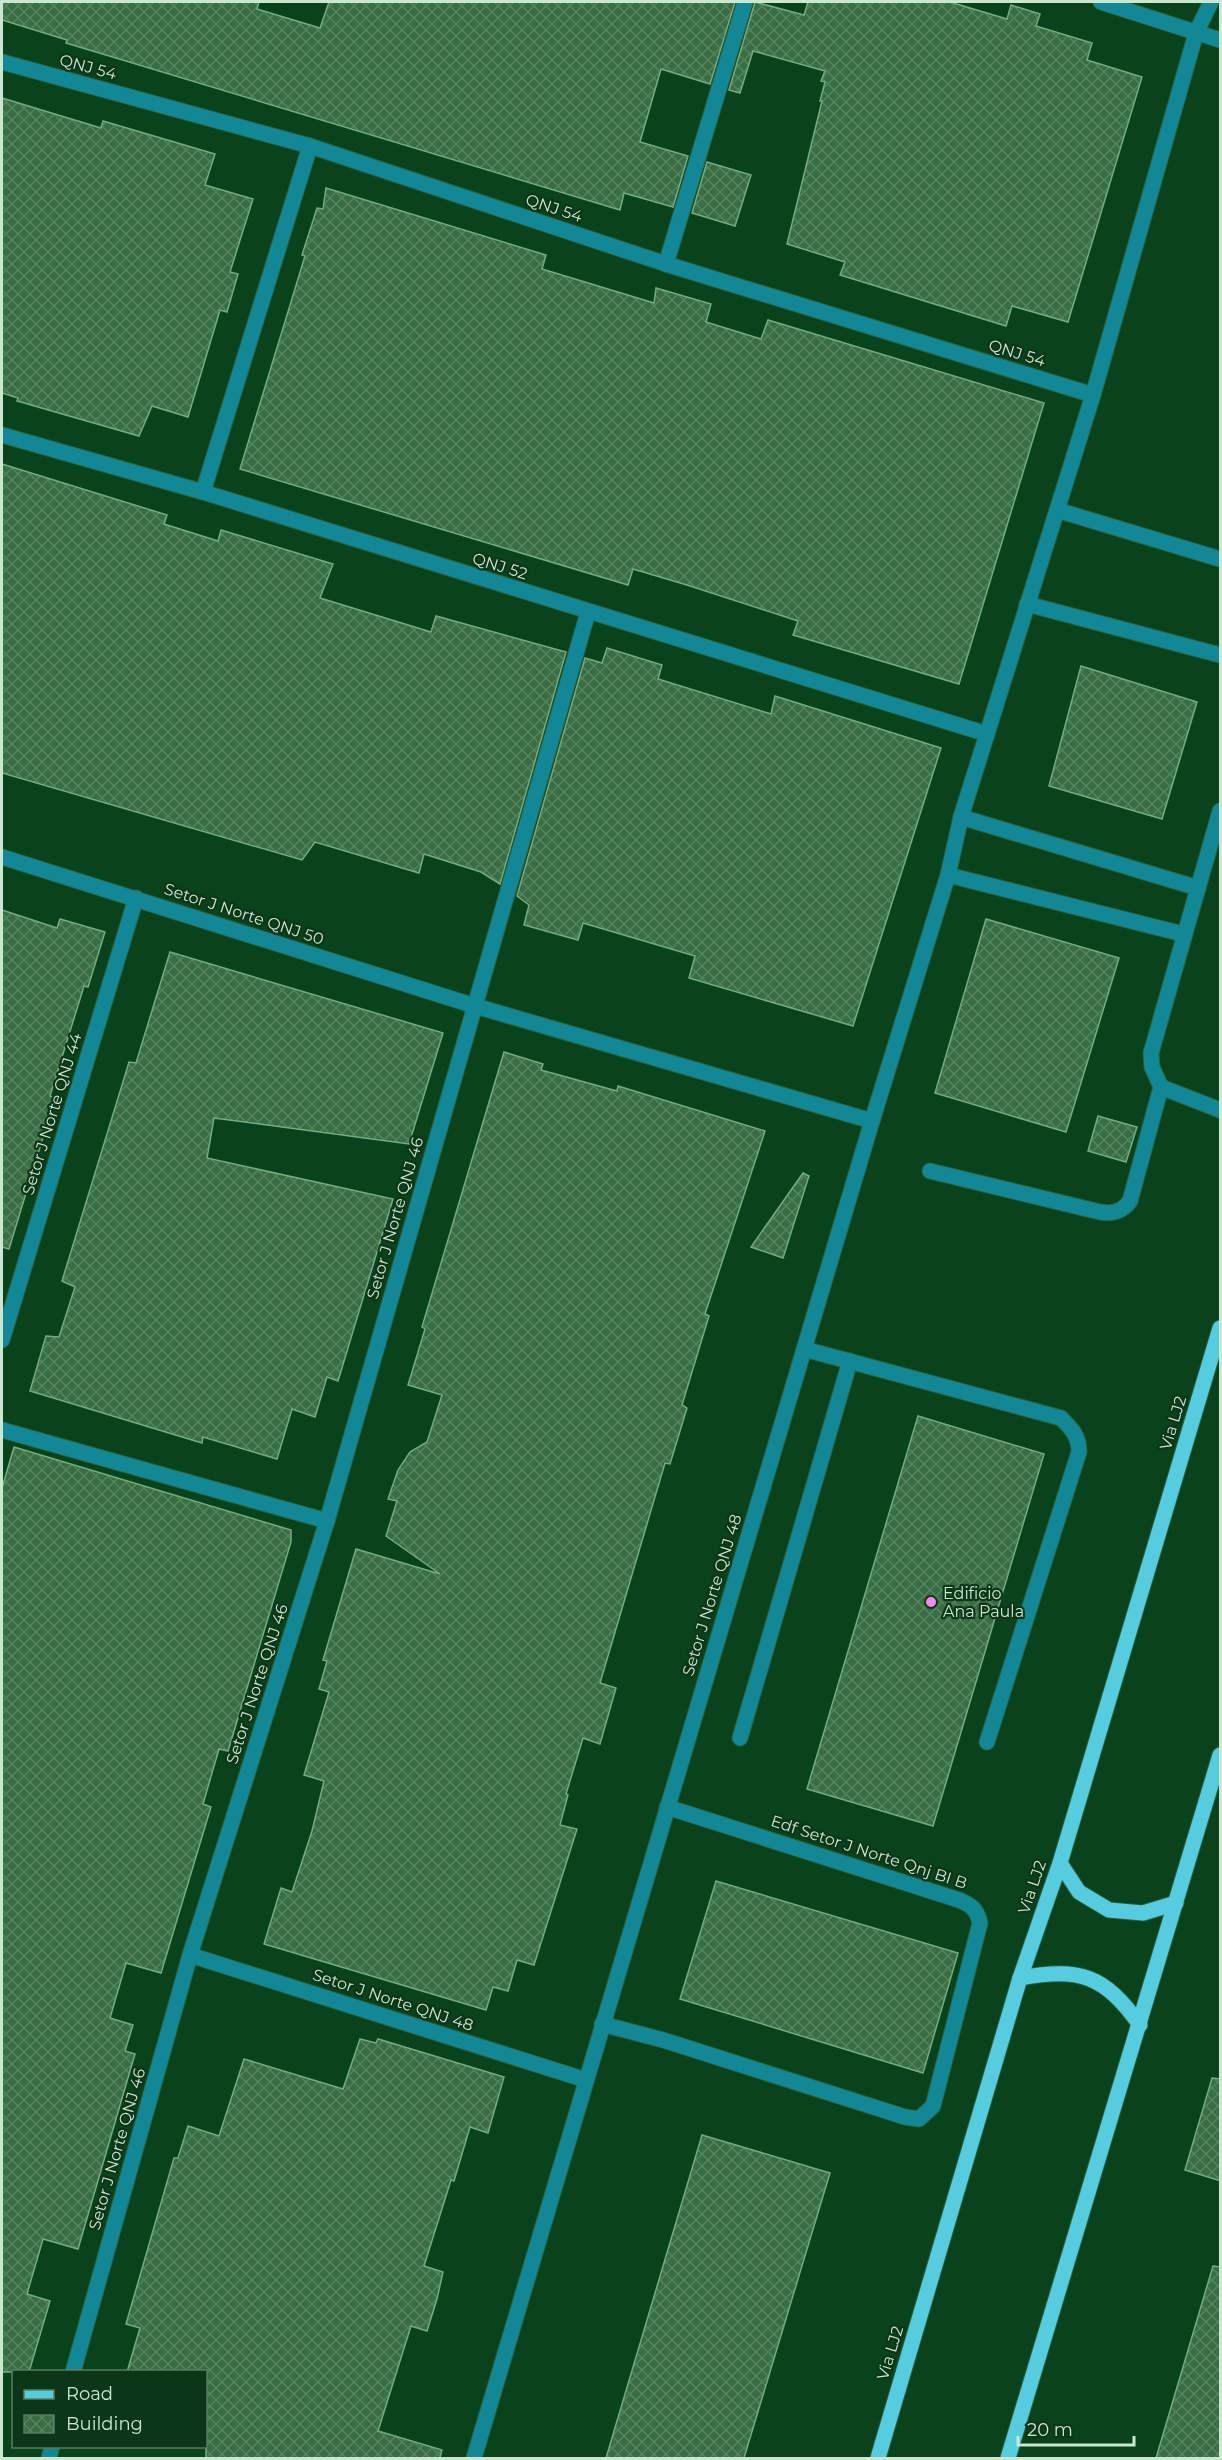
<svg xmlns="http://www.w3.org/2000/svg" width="1222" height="2460" viewBox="0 0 1222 2460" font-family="Montserrat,sans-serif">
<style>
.building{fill:url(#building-cross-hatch);stroke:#75ac7f;stroke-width:1.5}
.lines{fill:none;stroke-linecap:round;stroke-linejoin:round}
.minor-casing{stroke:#2b613b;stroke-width:17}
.major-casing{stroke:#2b613b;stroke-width:17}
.minor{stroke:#128897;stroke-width:15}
.major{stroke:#55cddf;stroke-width:15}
.poi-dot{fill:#f589ef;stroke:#0c3618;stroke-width:2}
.labels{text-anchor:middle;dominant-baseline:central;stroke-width:4.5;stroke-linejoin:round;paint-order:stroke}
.street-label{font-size:16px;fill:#cbe7cf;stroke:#0c3618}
.poi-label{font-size:16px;fill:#cbe7cf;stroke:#0c3618;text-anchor:start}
</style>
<defs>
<pattern id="building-cross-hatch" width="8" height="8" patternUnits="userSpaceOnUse" patternTransform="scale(1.5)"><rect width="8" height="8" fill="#396e44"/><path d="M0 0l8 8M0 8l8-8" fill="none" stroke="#54835e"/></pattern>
</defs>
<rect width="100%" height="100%" fill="#08431b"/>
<g class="building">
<path d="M2,2H259L257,9L320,28L329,2H735L710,84L661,69L640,142L688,156L673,207L624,193L620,210L66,43L67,40L2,20Z"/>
<path d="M755,2L804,15L808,2H950L1007,19L1011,5L1040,14L1036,26L1092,43L1087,60L1142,77L1068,322L1012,306L1006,326L840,275L845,262L787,244L822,101H820L825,82L821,81L825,71L753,51L740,93L729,90Z"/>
<path d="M2,98L101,128L103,121L215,154L205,185L253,199L230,272L238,274L227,312L220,310L188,417L152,406L139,436L17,401L18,398L2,393Z"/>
<path d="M707,162L751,175L735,226L692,213Z"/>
<path d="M326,188L546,255L542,269L654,303L656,288L711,304L706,322L761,339L768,320L1044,403L959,684L793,635L798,621L687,585L633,569L628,585L240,469L305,256L302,255L317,208L323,209Z"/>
<path d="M2,464L167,515L164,524L218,541L221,530L333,564L320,598L431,632L436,616L566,652L500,884L481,872L424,854L419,873L315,842L302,860L2,773Z"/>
<path d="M607,648L662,665L658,679L771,714L775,696L941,748L853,1026L689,978L695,956L583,923L578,940L524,925L529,905L517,896L585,658L602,663Z"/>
<path d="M1081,666L1197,702L1162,819L1049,786Z"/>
<path d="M2,910L57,928L60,919L105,932L88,987L84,986L50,1096L55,1098L9,1249L2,1247Z"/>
<path d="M986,919L1119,958L1066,1132L935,1093Z"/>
<path d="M170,952L443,1033L409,1144L214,1118L207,1158L393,1199L338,1381L327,1377L315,1417L292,1409L277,1459L203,1437L202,1443L30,1391L46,1336L59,1337L75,1287L62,1281L129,1062L136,1063Z"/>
<path d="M504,1052L543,1064L541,1070L617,1091L618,1086L765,1131L705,1314L709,1316L682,1405L687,1408L670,1464L665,1463L600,1683L616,1688L600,1744L583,1738L566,1794L568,1795L560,1825L577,1829L534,1965L517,1960L508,1991L493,1987L486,2010L264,1944L281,1888L292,1892L312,1831L324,1781L304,1775L329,1692L319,1689L327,1661L323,1660L356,1549L440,1574L386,1536L397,1501L388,1499L398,1470L410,1452L427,1442L442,1395L408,1385L425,1329L422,1327Z"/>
<path d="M1098,1116L1137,1127L1126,1162L1088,1151Z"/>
<path d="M803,1173L809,1176L783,1258L751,1247Z"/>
<path d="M918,1416L1044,1454L933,1826L807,1789Z"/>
<path d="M14,1447L291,1530V1542L228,1751L219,1749L203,1804L211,1807L161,1973L126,1963L110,2018L133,2025L125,2051L135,2054L78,2249L43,2239L27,2294L50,2301L29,2372H2V1488Z"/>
<path d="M716,1881L958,1953L923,2073L680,1999Z"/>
<path d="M360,2039L376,2043L378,2039L504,2077L488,2133L470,2127L454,2181L451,2180L424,2266L443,2272L437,2299L427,2331L411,2326L378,2431L442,2450L440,2458H206V2372H127L140,2328L126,2324L174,2158H178L188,2126L219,2136L244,2059L343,2089Z"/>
<path d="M1212,2078L1221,2079V2181L1185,2170Z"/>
<path d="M702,2135L830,2173L744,2458H606Z"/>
<path d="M1213,2266L1221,2267V2458H1156Z"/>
</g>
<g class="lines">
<g class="minor-casing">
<g id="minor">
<path d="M1101,2L1220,40"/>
<path d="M2,62L310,146L666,264L1093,395"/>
<path d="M666,264L745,2"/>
<path d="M2,435L203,492L987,734"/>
<path d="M203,492L310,146"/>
<path d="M1057,510L1220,559"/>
<path d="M1027,604L1220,655"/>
<path d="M961,817L1198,888"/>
<path d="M2,857L475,1006L872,1121"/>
<path d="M948,875L1183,934"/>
<path d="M1161,1087L1220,1110"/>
<path d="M930,1171L1100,1212C1112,1214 1122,1212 1130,1201L1161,1087L1152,1067L1151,1053L1220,811"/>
<path d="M2,1340L136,898"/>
<path d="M804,1349L1061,1418C1072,1429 1079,1436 1079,1452L987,1742"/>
<path d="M2,1430L327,1521"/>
<path d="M740,1738L850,1361"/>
<path d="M190,1955L586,2080"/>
<path d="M602,2024L663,2040L905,2117L919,2119L933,2106L980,1923C977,1909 971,1905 959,1900L667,1807"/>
<path d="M73,2372L190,1955L327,1521L588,612"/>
<path d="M49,2458L52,2446"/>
<path d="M474,2458L872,1121L948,875L961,817L1093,395L1196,33L1211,2"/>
</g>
</g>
<g class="major-casing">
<g id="major">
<path d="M1060,1863L1079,1892L1109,1910L1143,1913L1176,1903"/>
<path d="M1020,1978C1080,1967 1104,1975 1140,2025"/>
<path d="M878,2458L1020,1978L1060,1863L1220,1328"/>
<path d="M1008,2458L1220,1755"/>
</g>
</g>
<use href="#minor" class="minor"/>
<use href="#major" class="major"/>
</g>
<circle class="poi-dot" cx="931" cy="1602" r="6"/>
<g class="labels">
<g class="street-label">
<text transform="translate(88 67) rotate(15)">QNJ 54</text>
<text transform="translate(554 208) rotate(18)">QNJ 54</text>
<text transform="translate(1017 353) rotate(17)">QNJ 54</text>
<text transform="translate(500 566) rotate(17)">QNJ 52</text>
<text transform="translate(244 914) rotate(18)">Setor J Norte QNJ 50</text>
<text transform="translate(52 1114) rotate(-73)">Setor J Norte QNJ 44</text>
<text transform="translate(395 1218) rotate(-74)">Setor J Norte QNJ 46</text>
<text transform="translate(1173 1423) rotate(-73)">Via LJ2</text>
<text transform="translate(712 1595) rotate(-73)">Setor J Norte QNJ 48</text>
<text transform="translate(257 1684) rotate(-72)">Setor J Norte QNJ 46</text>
<text transform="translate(869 1852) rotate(18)">Edf Setor J Norte Qnj BI B</text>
<text transform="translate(1032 1887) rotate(-71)">Via LJ2</text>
<text transform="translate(393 2000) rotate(18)">Setor J Norte QNJ 48</text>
<text transform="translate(117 2149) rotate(-74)">Setor J Norte QNJ 46</text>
<text transform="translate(890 2353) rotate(-73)">Via LJ2</text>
</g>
<g class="poi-label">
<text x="943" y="1593">Edificio<tspan x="943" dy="18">Ana Paula</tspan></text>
</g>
</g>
<rect width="1222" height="2460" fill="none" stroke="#cbe7cf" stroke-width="6"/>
<rect x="12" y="2370" width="195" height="78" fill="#0c3618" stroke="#587d61" stroke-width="1.5"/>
<rect x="24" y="2390" width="30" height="9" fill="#55cddf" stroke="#587d61" stroke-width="1.5"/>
<text x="66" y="2400" font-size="18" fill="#cbe7cf">Road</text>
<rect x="24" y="2415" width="30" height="18" fill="url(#building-cross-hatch)" stroke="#587d61" stroke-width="1.5"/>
<text x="66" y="2430" font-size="18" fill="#cbe7cf">Building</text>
<path d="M1018 2436v9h116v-9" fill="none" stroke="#cbe7cf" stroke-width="3"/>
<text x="1027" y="2436" font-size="18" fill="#cbe7cf" stroke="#0c3618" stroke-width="4.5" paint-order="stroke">20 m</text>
</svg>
